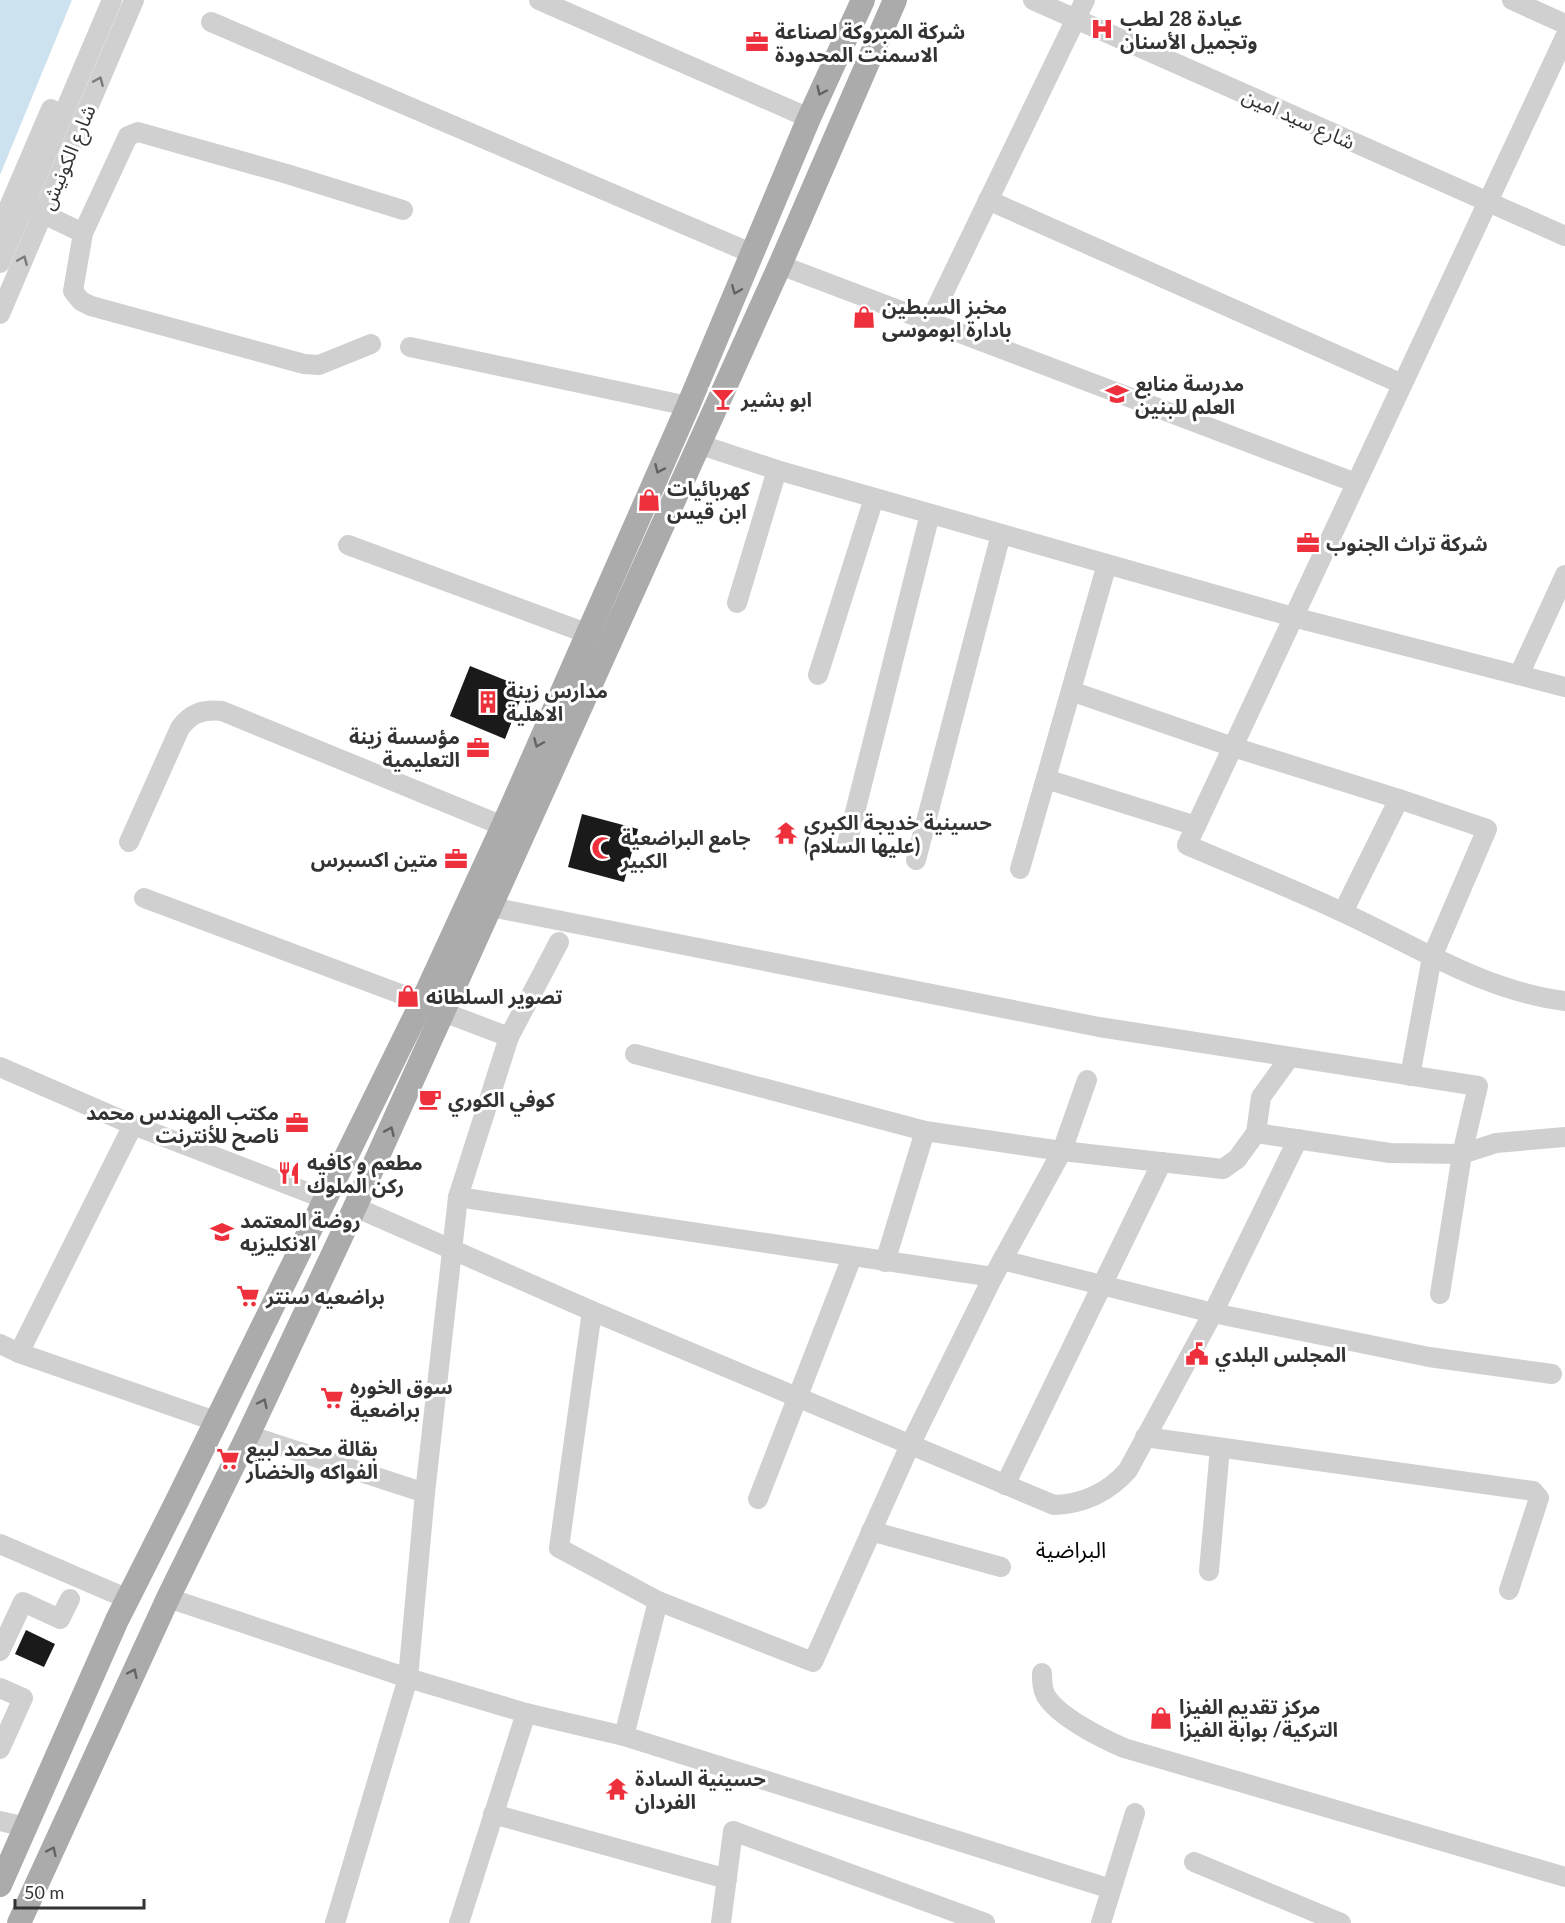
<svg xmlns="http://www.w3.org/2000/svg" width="1565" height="1923" viewBox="0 0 1565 1923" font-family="Lato,'Noto Sans Arabic',sans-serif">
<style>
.water{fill:#cde2ef}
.building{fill:#1a1a1a}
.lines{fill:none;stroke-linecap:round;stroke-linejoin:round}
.minor{stroke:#d0d0d0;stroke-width:20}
.major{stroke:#ababab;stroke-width:24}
.oneway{stroke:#7a7a7a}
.oneway2{stroke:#636363}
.labels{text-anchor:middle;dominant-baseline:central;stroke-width:6;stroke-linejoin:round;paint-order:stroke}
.poi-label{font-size:20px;font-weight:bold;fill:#333;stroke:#fff;text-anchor:start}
.street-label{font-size:20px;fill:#333;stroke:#fff}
.quarter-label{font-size:22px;fill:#000;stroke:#fff}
</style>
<rect width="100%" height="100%" fill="#fff"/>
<path class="water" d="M0,0H72L0,175Z"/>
<g class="building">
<path d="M470,666L525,688L505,739L450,716Z"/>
<path d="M582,814L638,829L624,882L568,867Z"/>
<path d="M26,1630L55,1644L44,1667L15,1654Z"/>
</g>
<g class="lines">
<g class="minor">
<path d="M539,0L809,118"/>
<path d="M1033,0L1565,236"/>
<path d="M1512,0L1565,24"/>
<path d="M211,22L751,253"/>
<path d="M1565,37L1187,845C1238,867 1291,888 1342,912C1414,945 1484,991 1565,1001"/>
<path d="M988,200L1402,384"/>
<path d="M33,209L83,233"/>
<path d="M0,228L51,109"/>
<path d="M0,263L112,0"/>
<path d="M780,265L1356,483"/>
<path d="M0,314L134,0"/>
<path d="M929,323L1085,0"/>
<path d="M371,344L319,365L304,364L91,306L81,301L73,291L83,233L128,136L138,132L287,174L403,210"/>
<path d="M410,347L688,406"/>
<path d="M698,444L777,470L1293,617L1565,687"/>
<path d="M348,545L586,633"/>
<path d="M737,603L777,470"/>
<path d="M818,675L874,498"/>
<path d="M1519,675L1565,575"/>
<path d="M1071,691L1233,747L1399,799L1487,829L1432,957L1410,1076"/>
<path d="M1046,779L1196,826"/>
<path d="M129,842L180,728C191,713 203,709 222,711L503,826"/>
<path d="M847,844L930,514"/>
<path d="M916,860L1001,534"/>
<path d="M1020,869L1107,564"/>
<path d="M144,898L422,1002"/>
<path d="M491,907L1099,1027L1478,1086L1462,1154L1440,1294"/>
<path d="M1343,912L1399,799"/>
<path d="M443,1012L509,1037"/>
<path d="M635,1054L925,1131L1062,1151L1223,1169L1237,1159L1256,1133L1390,1153L1462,1154L1496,1143L1565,1137"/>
<path d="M0,1067L133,1125L325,1199"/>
<path d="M1256,1133L1261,1097L1290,1057"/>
<path d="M458,1197L993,1277"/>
<path d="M355,1207L592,1311L1054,1505C1083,1504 1109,1492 1128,1470L1213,1313L1298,1139"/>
<path d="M1002,1260L1213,1313L1429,1357L1552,1374"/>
<path d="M885,1262L925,1131"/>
<path d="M592,1311L559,1548L658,1601L813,1662L910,1445L993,1277L1062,1151L1087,1080"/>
<path d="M0,1344L19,1353L215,1421"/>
<path d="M19,1353L133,1125"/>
<path d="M248,1435L425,1493"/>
<path d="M1145,1437L1533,1491L1539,1498L1509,1590"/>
<path d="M1005,1485L1162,1162"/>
<path d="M758,1499L852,1257"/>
<path d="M871,1531L1001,1567"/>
<path d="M0,1544L128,1599"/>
<path d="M1209,1571L1220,1448"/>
<path d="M168,1598L408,1678L526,1713L624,1736L1111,1889"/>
<path d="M0,1651L23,1602L60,1619L70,1599"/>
<path d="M1042,1673C1042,1681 1042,1689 1046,1696C1059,1717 1101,1738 1124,1748L1565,1877"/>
<path d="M0,1688L23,1698L0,1749"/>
<path d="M624,1736L658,1601"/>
<path d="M493,1814L727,1879"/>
<path d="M0,1821L26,1827"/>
<path d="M1194,1862L1341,1923"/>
<path d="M335,1923L408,1678L425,1493L458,1197L509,1037L559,942"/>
<path d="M459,1923L526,1713"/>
<path d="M721,1923L733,1831L985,1923"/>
<path d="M1101,1923L1135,1813"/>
</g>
<g class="major">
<path d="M0,1885L117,1620L176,1503L422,1002L503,826L688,406L809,118L863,0"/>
<path d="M19,1923L168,1598L248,1435L355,1207L780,265L895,0"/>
</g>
</g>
<defs><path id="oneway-chevron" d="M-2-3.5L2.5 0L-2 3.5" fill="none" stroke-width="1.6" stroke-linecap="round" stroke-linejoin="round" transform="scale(1.5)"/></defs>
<g class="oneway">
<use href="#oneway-chevron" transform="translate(99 81) rotate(-67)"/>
<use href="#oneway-chevron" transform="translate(23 260) rotate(-67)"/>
</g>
<g class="oneway2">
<use href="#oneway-chevron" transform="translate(821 91) rotate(115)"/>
<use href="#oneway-chevron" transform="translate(736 290) rotate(112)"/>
<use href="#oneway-chevron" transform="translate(659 469) rotate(114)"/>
<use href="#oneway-chevron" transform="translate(538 743) rotate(113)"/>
<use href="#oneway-chevron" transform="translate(390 1131) rotate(-66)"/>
<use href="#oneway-chevron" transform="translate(263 1403) rotate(-65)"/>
<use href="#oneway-chevron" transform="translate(133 1673) rotate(-65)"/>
<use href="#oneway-chevron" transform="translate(52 1851) rotate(-65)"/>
</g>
<defs>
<g id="hospital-bare" transform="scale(1.8)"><path d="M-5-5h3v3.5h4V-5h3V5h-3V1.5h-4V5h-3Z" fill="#ee303d" stroke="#fff" stroke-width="2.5" paint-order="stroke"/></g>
<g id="office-bare" transform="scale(1.8)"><path d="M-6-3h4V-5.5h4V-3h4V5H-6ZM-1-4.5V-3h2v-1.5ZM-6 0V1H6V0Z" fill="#ee303d" stroke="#fff" stroke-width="2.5" paint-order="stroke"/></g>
<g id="shop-bare" transform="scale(1.8)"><path d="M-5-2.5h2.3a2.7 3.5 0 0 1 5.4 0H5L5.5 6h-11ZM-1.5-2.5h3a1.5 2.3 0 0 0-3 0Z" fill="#ee303d" stroke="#fff" stroke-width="2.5" paint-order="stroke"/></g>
<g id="school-bare" transform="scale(1.8)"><path d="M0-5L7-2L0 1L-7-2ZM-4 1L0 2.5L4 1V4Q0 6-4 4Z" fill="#ee303d" stroke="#fff" stroke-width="2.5" paint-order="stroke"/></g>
<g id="bar-bare" transform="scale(1.8)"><path d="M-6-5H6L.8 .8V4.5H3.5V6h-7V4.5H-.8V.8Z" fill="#ee303d" stroke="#fff" stroke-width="2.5" paint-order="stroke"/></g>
<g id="building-bare" transform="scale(1.8)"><path d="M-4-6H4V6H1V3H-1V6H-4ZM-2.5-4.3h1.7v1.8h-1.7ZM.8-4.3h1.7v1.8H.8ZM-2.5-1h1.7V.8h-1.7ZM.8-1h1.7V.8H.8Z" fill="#ee303d" stroke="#fff" stroke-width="2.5" paint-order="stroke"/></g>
<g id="temple-bare" transform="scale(1.8)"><path d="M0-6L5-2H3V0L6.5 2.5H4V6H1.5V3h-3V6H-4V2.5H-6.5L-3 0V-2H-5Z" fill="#ee303d" stroke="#fff" stroke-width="2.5" paint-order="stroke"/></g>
<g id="mosque-bare" transform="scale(1.8)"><path d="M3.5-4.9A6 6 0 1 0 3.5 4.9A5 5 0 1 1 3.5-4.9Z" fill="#ee303d" stroke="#fff" stroke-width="2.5" paint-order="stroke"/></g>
<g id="cafe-bare" transform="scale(1.8)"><path d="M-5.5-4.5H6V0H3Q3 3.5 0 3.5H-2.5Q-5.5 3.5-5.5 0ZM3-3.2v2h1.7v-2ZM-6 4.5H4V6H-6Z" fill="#ee303d" stroke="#fff" stroke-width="2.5" paint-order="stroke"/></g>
<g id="restaurant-bare" transform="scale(1.8)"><path d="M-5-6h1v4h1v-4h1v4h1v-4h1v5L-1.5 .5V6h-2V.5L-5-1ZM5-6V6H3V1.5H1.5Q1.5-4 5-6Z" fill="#ee303d" stroke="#fff" stroke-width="2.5" paint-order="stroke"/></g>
<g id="supermarket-bare" transform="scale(1.8)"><path d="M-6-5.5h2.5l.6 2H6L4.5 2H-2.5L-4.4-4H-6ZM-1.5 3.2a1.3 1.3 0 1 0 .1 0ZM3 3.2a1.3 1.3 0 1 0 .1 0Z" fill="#ee303d" stroke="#fff" stroke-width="2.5" paint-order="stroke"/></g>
<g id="civic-bare" transform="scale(1.8)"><path d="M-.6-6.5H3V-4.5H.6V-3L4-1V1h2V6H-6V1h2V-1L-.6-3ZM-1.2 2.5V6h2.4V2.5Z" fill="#ee303d" stroke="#fff" stroke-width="2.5" paint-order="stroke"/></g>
</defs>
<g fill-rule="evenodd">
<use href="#hospital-bare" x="1102" y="29"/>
<use href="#office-bare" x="757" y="42"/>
<use href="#shop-bare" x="864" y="317"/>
<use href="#school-bare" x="1117" y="394"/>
<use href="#bar-bare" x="723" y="399"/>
<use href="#shop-bare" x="649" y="500"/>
<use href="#office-bare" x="1308" y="543"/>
<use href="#building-bare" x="488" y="702"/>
<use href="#office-bare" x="478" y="748"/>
<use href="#temple-bare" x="786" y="833"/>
<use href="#mosque-bare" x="603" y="848"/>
<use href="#office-bare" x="456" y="859"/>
<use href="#shop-bare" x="408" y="996"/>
<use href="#cafe-bare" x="430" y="1099"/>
<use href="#office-bare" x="297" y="1123"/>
<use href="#restaurant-bare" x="289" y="1173"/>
<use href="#school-bare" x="222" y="1232"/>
<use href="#supermarket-bare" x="248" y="1296"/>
<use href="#civic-bare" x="1197" y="1354"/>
<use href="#supermarket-bare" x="332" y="1398"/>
<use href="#supermarket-bare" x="228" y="1459"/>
<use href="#shop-bare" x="1161" y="1718"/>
<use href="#temple-bare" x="617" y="1789"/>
</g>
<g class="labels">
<g class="poi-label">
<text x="1120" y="18">عيادة 28 لطب<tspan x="1120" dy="23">وتجميل الأسنان</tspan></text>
<text x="775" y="31">شركة المبروكة لصناعة<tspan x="775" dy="23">الاسمنت المحدودة</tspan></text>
<text x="882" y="306">مخبز السبطين<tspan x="882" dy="23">بادارة ابوموسى</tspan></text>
<text x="1135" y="383">مدرسة منابع<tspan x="1135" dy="23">العلم للبنين</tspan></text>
<text x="741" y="399">ابو بشير</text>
<text x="667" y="488">كهربائيات<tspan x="667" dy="23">ابن قيس</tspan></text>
<text x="1326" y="543">شركة تراث الجنوب</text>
<text x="506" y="690">مدارس زينة<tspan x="506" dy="23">الاهلية</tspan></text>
<text x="460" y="736" text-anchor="end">مؤسسة زينة<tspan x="460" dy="23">التعليمية</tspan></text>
<text x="804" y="822">حسينية خديجة الكبرى<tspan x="804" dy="23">(عليها السلام)</tspan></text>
<text x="621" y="837">جامع البراضعية<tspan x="621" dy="23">الكبير</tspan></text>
<text x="438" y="859" text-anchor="end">متين اكسبرس</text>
<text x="426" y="996">تصوير السلطانه</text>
<text x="448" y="1099">كوفي الكوري</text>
<text x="279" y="1112" text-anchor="end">مكتب المهندس محمد<tspan x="279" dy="23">ناصح للأنترنت</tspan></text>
<text x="307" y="1162">مطعم و كافيه<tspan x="307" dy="23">ركن الملوك</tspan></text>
<text x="240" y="1220">روضة المعتمد<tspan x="240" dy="23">الانكليزيه</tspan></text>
<text x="266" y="1296">براضعيه سنتر</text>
<text x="1215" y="1354">المجلس البلدي</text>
<text x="350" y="1386">سوق الخوره<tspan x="350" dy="23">براضعية</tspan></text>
<text x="246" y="1448">بقالة محمد لبيع<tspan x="246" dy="23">الفواكه والخضار</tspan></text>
<text x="1179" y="1706">مركز تقديم الفيزا<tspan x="1179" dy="23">التركية/ بوابة الفيزا</tspan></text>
<text x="635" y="1778">حسينية السادة<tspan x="635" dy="23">الفردان</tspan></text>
</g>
<g class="street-label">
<text transform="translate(1299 118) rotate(24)">شارع سيد امين</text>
<text transform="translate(67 157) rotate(-67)">شارع الكونيش</text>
</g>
<g class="quarter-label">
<text x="1071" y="1549">البراضية</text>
</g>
</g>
<path d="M15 1899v9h129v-9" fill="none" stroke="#333333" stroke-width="3"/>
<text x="24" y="1899" font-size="18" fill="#333333" stroke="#ffffff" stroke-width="4.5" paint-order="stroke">50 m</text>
</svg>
